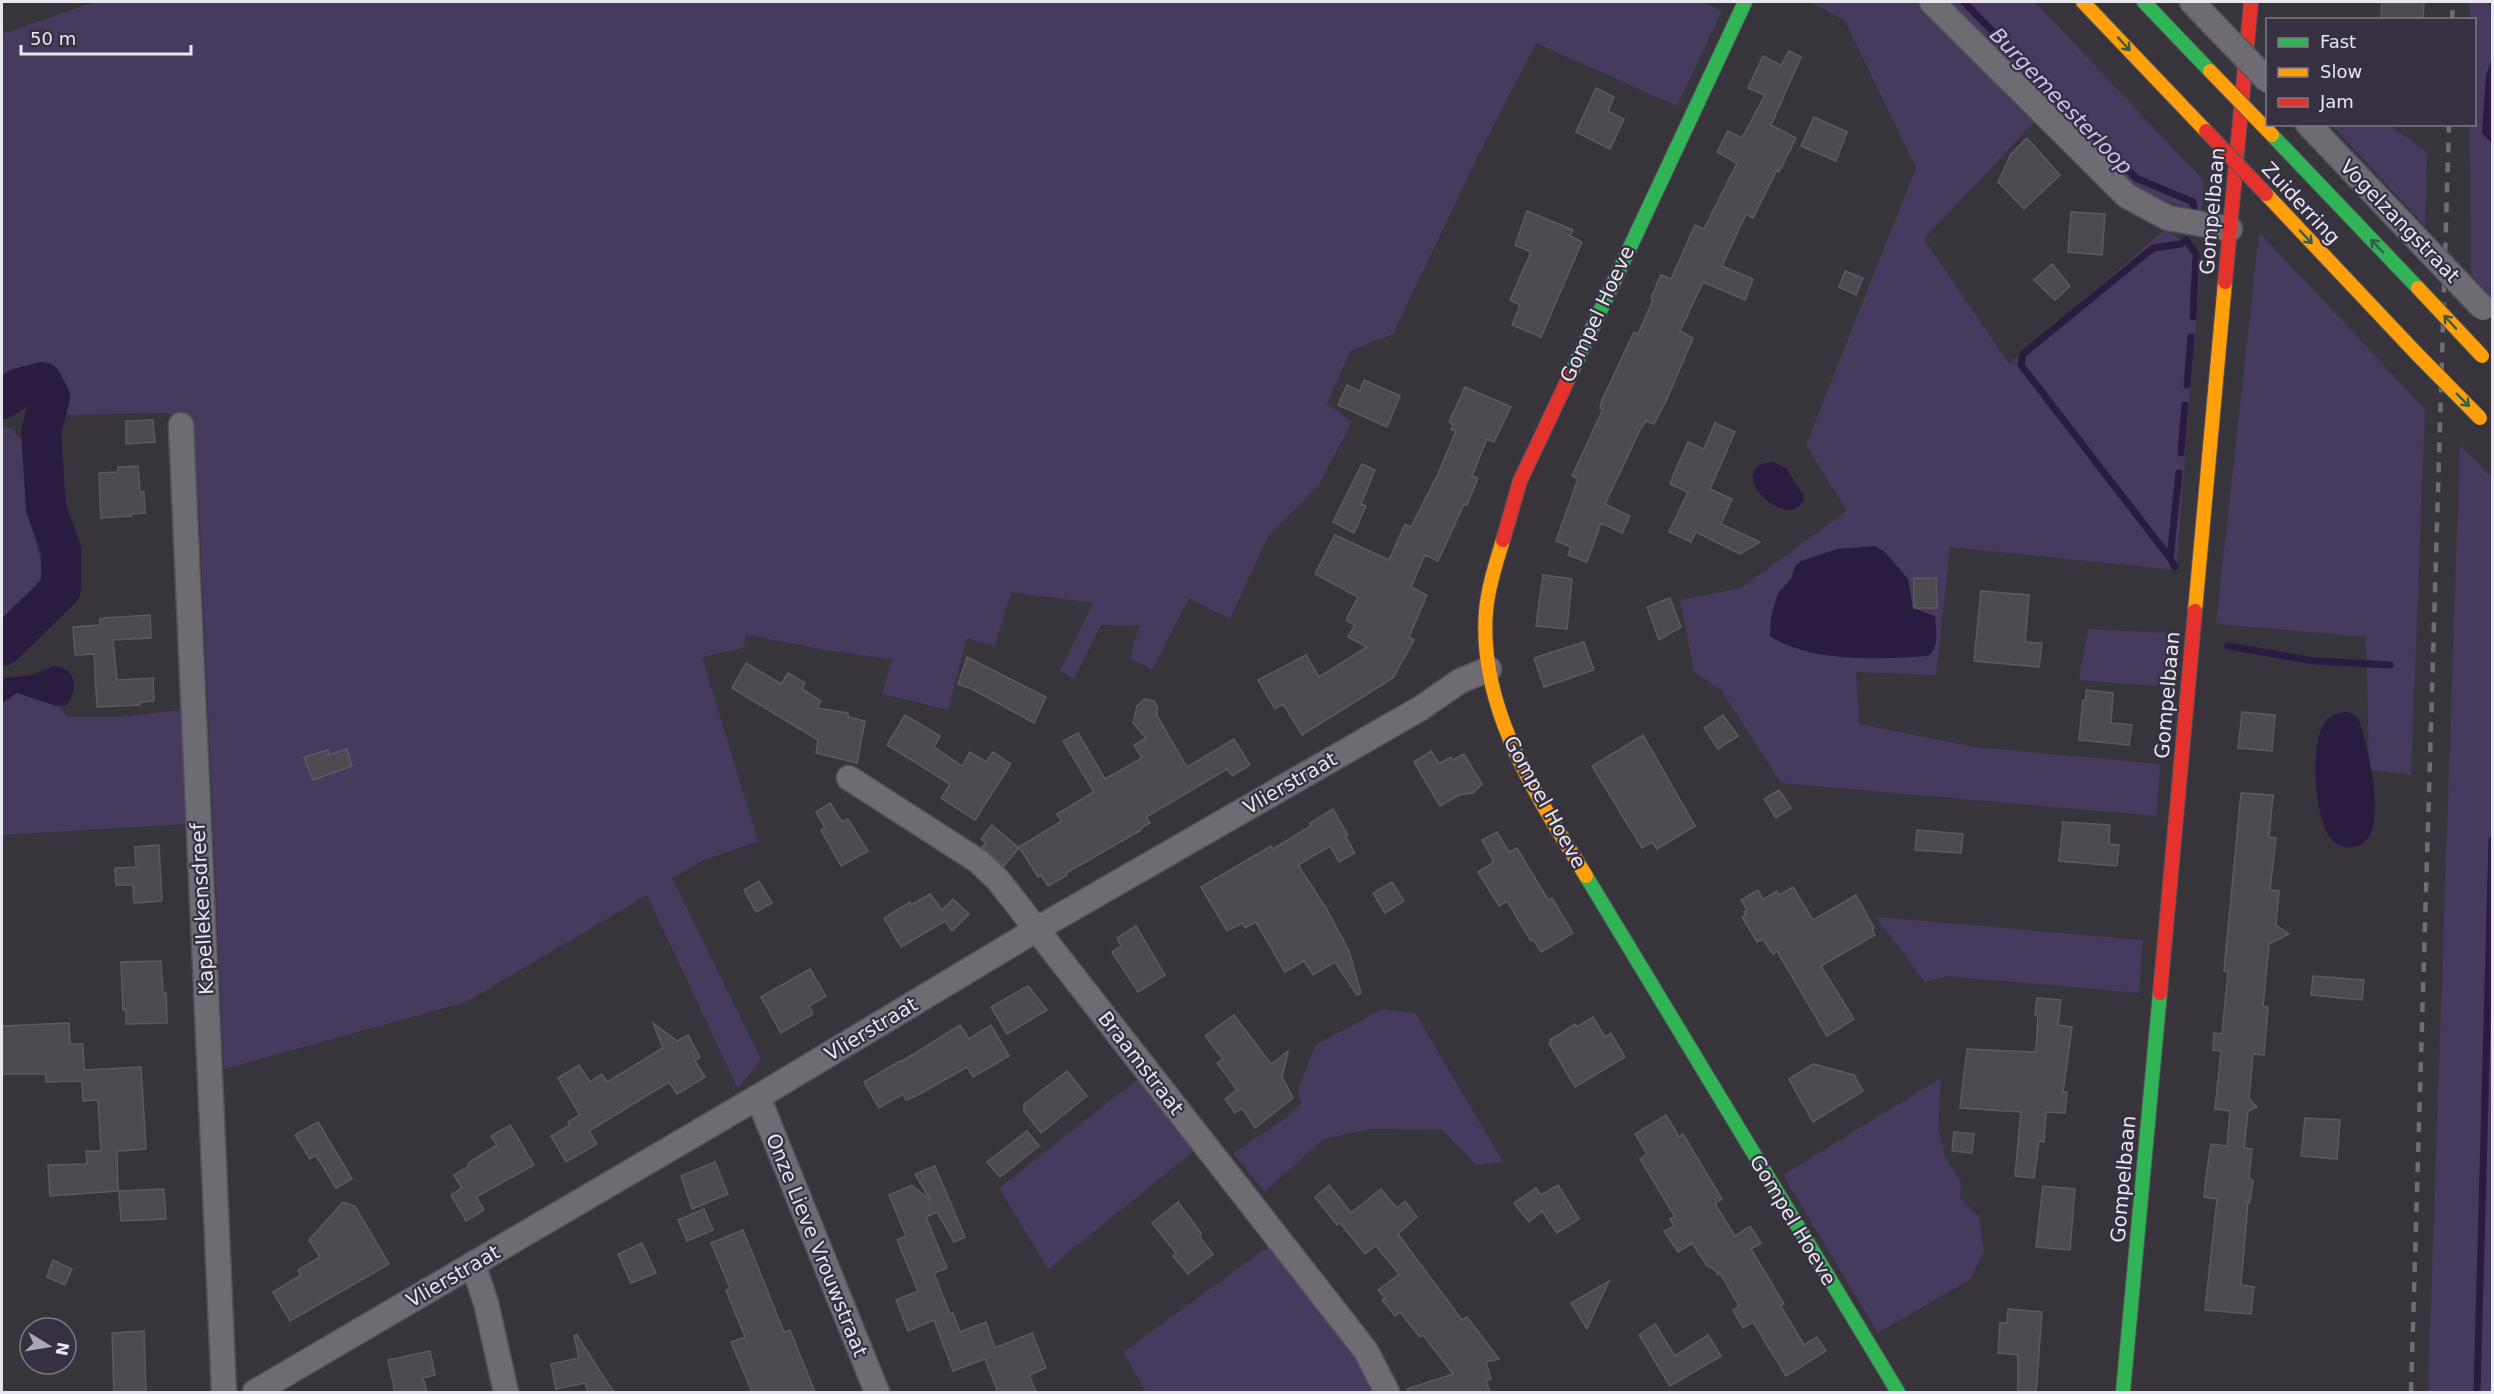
<svg xmlns="http://www.w3.org/2000/svg" width="2494" height="1394" viewBox="0 0 2494 1394" font-family="'DejaVu Sans',sans-serif">
<style>
.green{fill:#473a5f}
.water{fill:#2a1c40}
.lines{fill:none;stroke-linecap:round;stroke-linejoin:round}
.stream{stroke:#2a1c40;stroke-width:7}
.river{stroke:#2a1c40;stroke-width:40}
.building{fill:#4c4950;stroke:#5c5a61;stroke-width:1.5}
.street-casing{stroke:#545159;stroke-width:27}
.fast-casing{stroke:#545159;stroke-width:16}
.slow-casing{stroke:#545159;stroke-width:16}
.jam-casing{stroke:#545159;stroke-width:16}
.street{stroke:#6e6b73;stroke-width:24}
.fast{stroke:#30b455;stroke-width:14}
.slow{stroke:#ff9f0a;stroke-width:14}
.jam{stroke:#e5322d;stroke-width:14}
.rail{stroke:#6f6d73;stroke-width:4.5;stroke-dasharray:10 10;stroke-linecap:butt}
.street-bridge-casing{stroke:#545159;stroke-width:27;stroke-linecap:butt}
.slow-bridge-casing{stroke:#545159;stroke-width:16;stroke-linecap:butt}
.jam-bridge-casing{stroke:#545159;stroke-width:16;stroke-linecap:butt}
.street-bridge{stroke:#6e6b73;stroke-width:24}
.slow-bridge{stroke:#ff9f0a;stroke-width:14}
.jam-bridge{stroke:#e5322d;stroke-width:14}
.oneway{stroke:#345e47}
.labels{text-anchor:middle;dominant-baseline:central;stroke-width:4.5;stroke-linejoin:round;paint-order:stroke}
.street-label{font-size:20px;fill:#e9e6f0;stroke:#363040}
.water-label{font-size:21px;font-style:italic;fill:#d1bef7;stroke:#363040}
</style>
<rect width="100%" height="100%" fill="#37343c"/>
<g class="green">
<path d="M95,2H1702L1722,11L1677,106L1536,43L1478,156L1393,334L1350,351L1327,404L1352,422L1319,484L1267,538L1230,619L1189,598L1152,670L1130,657L1139,626L1101,625L1074,679L1060,671L1093,603L1011,592L995,646L967,638L948,710L882,694L892,659L831,651L747,635L743,648L702,657L758,841L704,860L672,878L761,1059L738,1089L647,895L466,1002L224,1069L200,528L193,422L166,413L67,415L60,387L51,388L43,374L16,378L2,386V34Z"/>
<path d="M1811,2H1916L2037,119L1924,239L2009,364L2165,230L2187,243L2201,262L2176,570L1950,547L1936,675L1856,672L1859,724L1975,747L2160,764L2157,816L1781,783L1721,690L1694,672L1680,600L1741,588L1847,511L1806,445L1916,168L1845,21Z"/>
<path d="M1948,2H2035L2204,181L2202,211C2171,204 2148,197 2122,177Z"/>
<path d="M2469,2H2488L2492,14V302L2471,274L2470,125L2474,124V20L2470,19Z"/>
<path d="M2332,125H2390L2427,152L2425,226Z"/>
<path d="M2259,232L2425,409L2411,775L2369,770L2366,637L2216,624Z"/>
<path d="M2,425L11,429L23,442L29,517L44,574L33,589L2,620Z"/>
<path d="M2460,445L2492,478V1392H2428Z"/>
<path d="M2088,629L2167,633L2166,687L2079,680Z"/>
<path d="M17,693L57,706L68,717H120L180,710L188,824L2,835V703Z"/>
<path d="M1876,917L2143,940L2139,993L1947,976L1925,982Z"/>
<path d="M1382,1009L1415,1013L1503,1162L1476,1165L1443,1130L1371,1129L1323,1139L1265,1192L1233,1153L1282,1121L1302,1103L1297,1092L1316,1045Z"/>
<path d="M1139,1078L1195,1150L1048,1269L999,1188Z"/>
<path d="M1941,1078L1938,1127L1945,1157L1961,1182L1960,1197L1979,1217L1984,1251L1970,1279L1878,1333L1783,1175Z"/>
<path d="M1269,1246L1353,1348L1375,1392H1146L1123,1352Z"/>
</g>
<g class="water">
<path d="M2492,58V143L2482,133L2486,76Z"/>
<path d="M1773,462L1786,468L1803,495L1804,498C1790,537 1718,467 1773,462Z"/>
<path d="M1875,546L1885,552L1908,579L1913,608L1935,616C1936,630 1940,647 1928,656C1880,659 1811,663 1770,636L1771,617L1778,593L1791,579L1795,566L1801,561L1837,549Z"/>
<path d="M54,666C77,668 78,690 67,705L57,706L17,693L2,703V682L5,678L32,675Z"/>
<path d="M2349,712L2358,718C2367,742 2391,835 2358,846C2350,849 2340,847 2333,841C2314,822 2309,744 2325,722C2331,714 2340,712 2349,712Z"/>
</g>
<g class="lines">
<g class="stream">
<path d="M1964,2L2136,178L2193,202L2194,207"/>
<path d="M2187,385L2191,337"/>
<path d="M2181,453L2185,405"/>
<path d="M2170,558L2021,365L2023,354L2153,248L2181,244L2186,240L2196,254L2193,317"/>
<path d="M2175,567L2170,558L2179,473"/>
<path d="M2228,646L2315,661L2390,665"/>
<path d="M2477,1392L2492,840"/>
</g>
<path class="river" d="M2,399L19,388L42,382L50,397L41,432L46,508L61,549V589L2,646"/>
</g>
<g class="building">
<path d="M2382,2H2424L2423,20H2381Z"/>
<path d="M1789,51L1801,57L1771,125L1796,138L1779,172L1777,170L1753,218L1746,214L1722,266L1753,279L1745,300L1703,282L1680,331L1693,338L1666,401L1654,424L1646,421L1640,430L1605,504L1630,516L1622,533L1601,523L1587,562L1568,555L1571,547L1556,541L1578,479L1572,476L1603,409L1600,408L1602,400L1634,332L1638,334L1653,300L1651,298L1661,275L1671,279L1695,225L1704,229L1737,163L1717,152L1728,131L1742,138L1765,95L1748,88L1763,56L1781,65Z"/>
<path d="M1596,88L1614,97L1608,111L1624,119L1610,149L1576,132Z"/>
<path d="M1814,117L1847,132L1836,161L1801,146Z"/>
<path d="M2027,138L2060,175L2024,209L1998,182L2011,154Z"/>
<path d="M1527,211L1573,230L1570,236L1582,242L1541,337L1512,325L1520,305L1510,300L1531,252L1515,245Z"/>
<path d="M2071,212L2105,214L2102,255L2068,252Z"/>
<path d="M2052,264L2070,286L2055,300L2034,280Z"/>
<path d="M1845,271L1863,278L1856,295L1839,287Z"/>
<path d="M1364,380L1400,396L1387,427L1338,405L1347,385L1360,391Z"/>
<path d="M1465,387L1511,407L1494,442L1487,439L1472,476L1478,478L1467,505L1464,504L1438,561L1425,555L1411,587L1427,595L1409,637L1414,640L1393,678L1302,735L1283,704L1275,709L1258,680L1306,655L1319,677L1367,647L1348,637L1355,625L1346,620L1358,597L1315,574L1335,535L1389,560L1405,524L1411,527L1437,476L1456,431L1451,429L1453,425L1449,422Z"/>
<path d="M153,420L155,442L126,444V421Z"/>
<path d="M1715,423L1735,432L1710,489L1732,499L1721,524L1760,542L1740,554L1696,532L1691,542L1669,532L1688,492L1670,484L1675,471L1688,442L1704,449Z"/>
<path d="M1362,464L1375,470L1361,504L1366,506L1354,533L1333,522Z"/>
<path d="M138,466L140,492H144L145,513L132,514V516L101,518L99,473L118,472V467Z"/>
<path d="M1543,575L1572,579L1567,629L1536,626Z"/>
<path d="M1914,578H1936L1937,608H1914Z"/>
<path d="M1981,591L2029,595L2025,642L2042,643L2039,667L1974,661Z"/>
<path d="M1670,598L1681,627L1659,640L1647,607Z"/>
<path d="M150,615L151,638L113,640L117,680L153,678L154,701L140,702V705L97,707L94,654L75,655L73,627L100,625V619L105,618Z"/>
<path d="M1584,642L1594,670L1544,687L1534,658Z"/>
<path d="M967,657L1046,697L1034,723L972,689L958,684Z"/>
<path d="M746,663L781,684L788,673L805,683L802,689L821,701L817,708L848,713V717L865,721L857,763L816,753L818,740L732,688Z"/>
<path d="M2086,690L2113,693L2111,723L2132,725L2129,745L2079,740L2083,700H2086Z"/>
<path d="M1144,699L1154,701L1157,706V716L1187,767L1234,739L1250,765L1232,776L1227,769L1146,817L1150,823L1141,828V830L1066,873L1067,875L1048,886L1041,875L1038,877L1019,847L1062,821L1057,814L1094,792L1063,741L1078,733L1105,779L1142,758L1134,745L1146,738L1133,723L1137,706Z"/>
<path d="M2242,712L2275,715L2272,751L2238,748Z"/>
<path d="M905,715L940,736L934,747L962,766L970,752L986,762L993,752L1011,764L975,820L941,798L950,784L887,745Z"/>
<path d="M1723,715L1738,736L1718,749L1704,728Z"/>
<path d="M1643,735L1695,826L1657,849L1652,842L1642,848L1592,766Z"/>
<path d="M347,749L352,766L313,780L304,757L328,750L329,755Z"/>
<path d="M1431,751L1439,764L1451,757L1453,760L1464,754L1482,784L1473,793L1459,795L1440,806L1414,762Z"/>
<path d="M1779,790L1791,808L1776,818L1764,799Z"/>
<path d="M2241,793L2273,795L2269,837L2276,838L2270,890L2279,891L2276,925L2289,934L2269,944L2263,1006L2268,1007L2264,1055L2253,1054L2249,1099L2257,1107L2248,1111L2244,1148L2252,1149L2249,1178L2253,1180L2250,1202H2248L2241,1285L2254,1287L2251,1314L2205,1310L2217,1199L2204,1197L2206,1177L2211,1144L2227,1146L2230,1111L2215,1109L2221,1051L2213,1050L2214,1033L2222,1034L2228,972L2224,971Z"/>
<path d="M830,803L842,822L848,819L868,851L841,866L821,830L825,828L816,812Z"/>
<path d="M1333,809L1348,835L1345,836L1355,853L1339,862L1330,846L1298,865L1326,908L1349,951L1361,993L1357,995L1335,962L1313,975L1304,961L1285,972L1256,922L1245,928L1242,923L1227,931L1201,887L1271,846L1273,849L1311,826L1310,823Z"/>
<path d="M2063,822L2110,825L2109,844L2119,845L2117,866L2059,861Z"/>
<path d="M992,825L1019,848L1004,866L982,847L986,843L981,839Z"/>
<path d="M1917,830L1963,834L1961,853L1915,850Z"/>
<path d="M1497,832L1509,852L1517,848L1548,900L1552,898L1573,933L1541,952L1533,939L1531,941L1507,901L1499,906L1478,872L1494,862L1482,840Z"/>
<path d="M159,845L162,901L134,903L133,885H116L115,868L136,867L135,847Z"/>
<path d="M759,881L772,903L756,912L744,890Z"/>
<path d="M1392,882L1404,901L1385,913L1373,893Z"/>
<path d="M1793,887L1813,920L1856,895L1874,928L1872,929L1875,935L1821,966L1854,1019L1827,1036L1777,951L1773,954L1763,939L1757,942L1742,917L1746,915L1744,912L1747,910L1741,900L1758,890L1763,900L1777,891L1779,895Z"/>
<path d="M930,894L942,910L953,899L969,914L952,931L945,921L901,947L884,918L910,902L911,905Z"/>
<path d="M1136,926L1165,975L1138,992L1112,952L1121,946L1117,938Z"/>
<path d="M161,961L163,993H166L167,1023L126,1024V1009L123,1010L121,962Z"/>
<path d="M810,969L826,996L809,1006L813,1014L781,1033L761,997Z"/>
<path d="M2313,976L2364,980L2362,1000L2311,995Z"/>
<path d="M1028,986L1047,1010L1007,1034L991,1007Z"/>
<path d="M2037,998L2061,1000L2058,1025L2072,1027L2063,1092H2067L2065,1113L2046,1112L2044,1142L2039,1141L2034,1178L2015,1176L2021,1112L1960,1108L1967,1049L2036,1052L2038,1016L2035,1015Z"/>
<path d="M1234,1015L1271,1064L1288,1051L1282,1077L1293,1098L1255,1128L1242,1108L1235,1113L1225,1099L1237,1090L1217,1063L1223,1059L1205,1036Z"/>
<path d="M1593,1017L1605,1037L1611,1033L1625,1057L1575,1087L1549,1043L1551,1042L1550,1040L1575,1024L1577,1027Z"/>
<path d="M69,1023L70,1044H83L84,1070L141,1067L146,1149L117,1151L118,1191L50,1196L48,1165L87,1164L86,1151H101L98,1100L83,1101L82,1081L46,1082V1074H2V1026Z"/>
<path d="M653,1023L677,1041L688,1035L700,1057L695,1061L705,1077L677,1094L669,1082L589,1131L597,1144L566,1162L551,1136L570,1125L568,1122L580,1115L558,1078L579,1065L590,1082L602,1074L607,1082L663,1048Z"/>
<path d="M960,1025L969,1039L991,1025L1009,1056L973,1077L967,1067L918,1095L906,1100L903,1094L879,1108L864,1082L900,1061L901,1062Z"/>
<path d="M1813,1064L1854,1075L1863,1091L1813,1122L1789,1079Z"/>
<path d="M1067,1071L1087,1096L1041,1133L1024,1111V1104Z"/>
<path d="M1666,1115L1679,1137L1683,1134L1722,1199L1715,1204L1735,1236L1750,1226L1761,1243L1751,1249L1784,1304L1780,1305L1804,1345L1817,1337L1826,1351L1786,1376L1753,1322L1743,1328L1733,1310L1739,1306L1720,1273L1718,1275L1714,1269L1707,1266L1692,1243L1678,1252L1664,1231L1674,1226L1670,1219L1675,1217L1640,1159L1647,1154L1635,1134Z"/>
<path d="M2305,1118L2340,1120L2337,1159L2301,1156Z"/>
<path d="M318,1122L352,1179L336,1188L316,1155L310,1159L295,1135Z"/>
<path d="M510,1125L534,1165L476,1197L484,1210L466,1221L451,1195L462,1188L454,1175L469,1166L468,1163L497,1145L491,1136Z"/>
<path d="M1027,1131L1039,1146L1000,1177L987,1162Z"/>
<path d="M1954,1132L1974,1134L1972,1153L1952,1151Z"/>
<path d="M715,1162L728,1194L692,1209L681,1176Z"/>
<path d="M935,1166L965,1237L954,1242L937,1212L926,1217L947,1268L934,1273L950,1314L953,1313L960,1332L986,1322L995,1348L1032,1333L1046,1368L1029,1375L1036,1392H998L985,1359L953,1371L934,1320L908,1331L896,1300L918,1291L897,1240L906,1236L889,1195L912,1185L931,1201L915,1174Z"/>
<path d="M1329,1185L1351,1213L1381,1189L1397,1208L1405,1201L1417,1217L1398,1234L1462,1320L1467,1317L1499,1359L1486,1362L1491,1379L1486,1381L1490,1392H1408L1407,1389L1453,1374L1423,1335L1420,1337L1400,1312L1395,1316L1382,1300L1385,1298L1378,1290L1399,1274L1376,1246L1365,1254L1340,1223L1337,1225L1315,1197Z"/>
<path d="M1558,1185L1579,1219L1557,1233L1542,1211L1529,1222L1514,1203L1536,1188L1541,1195Z"/>
<path d="M2043,1186L2075,1189L2070,1250L2036,1247Z"/>
<path d="M164,1189L166,1219L121,1221L119,1191Z"/>
<path d="M343,1202L355,1206L389,1264L290,1321L273,1292L301,1275L298,1270L320,1257L309,1240Z"/>
<path d="M1178,1202L1201,1233L1200,1237L1213,1254L1188,1274L1173,1256L1176,1253L1152,1223Z"/>
<path d="M704,1209L713,1230L687,1241L678,1220Z"/>
<path d="M743,1230L784,1332L790,1330L815,1392H752L731,1342L745,1337L726,1290L730,1288L711,1243Z"/>
<path d="M642,1243L656,1273L631,1283L618,1254Z"/>
<path d="M53,1260L72,1269L65,1285L47,1277Z"/>
<path d="M1609,1281L1587,1329L1571,1303Z"/>
<path d="M2008,1309L2042,1312L2036,1392H2018V1355L1998,1353L2000,1323H2007Z"/>
<path d="M1655,1324L1675,1356L1708,1335L1721,1356L1670,1386L1639,1335Z"/>
<path d="M144,1331L146,1392H114L112,1333Z"/>
<path d="M577,1335L605,1379L614,1392H588L585,1383L556,1389L551,1364L579,1358L574,1336Z"/>
<path d="M430,1351L435,1375L423,1378L427,1392H395L388,1360Z"/>
</g>
<g class="lines">
<g class="street-casing">
<g id="street">
<path d="M1932,2L2127,196L2168,218L2230,229"/>
<path d="M2192,2L2215,26"/>
<path d="M2308,124L2420,242"/>
<path d="M181,425L224,1392"/>
<path d="M849,778L978,861L998,880L1366,1351L1387,1392"/>
<path d="M758,1097L877,1392"/>
<path d="M473,1264L486,1303L506,1392"/>
<path d="M255,1392L758,1097L1037,929L1421,708L1460,681L1489,669"/>
</g>
</g>
<g class="fast-casing">
<g id="fast">
<path d="M2144,2L2210,71"/>
<path d="M2272,135L2418,288"/>
<path d="M1572,371L1745,2"/>
<path d="M1586,876L1898,1392"/>
<path d="M2123,1392L2160,993"/>
</g>
</g>
<g class="slow-casing">
<g id="slow">
<path d="M2083,2L2206,131"/>
<path d="M2266,194L2416,353"/>
<path d="M1503,540C1496,563 1488,588 1486,611C1478,709 1537,796 1586,876"/>
<path d="M2195,611L2225,282"/>
</g>
</g>
<g class="jam-casing">
<g id="jam">
<path d="M2225,282L2251,2"/>
<path d="M1503,540L1520,481L1572,371"/>
<path d="M2160,993L2195,611"/>
</g>
</g>
<use href="#street" class="street"/>
<use href="#fast" class="fast"/>
<use href="#slow" class="slow"/>
<use href="#jam" class="jam"/>
<g class="rail">
<path d="M2452,20L2453,2"/>
<path d="M2411,1392L2449,124"/>
</g>
<g class="street-bridge-casing">
<g id="street-bridge">
<path d="M2215,26L2268,81"/>
<path d="M2420,242L2483,308"/>
</g>
</g>
<g class="slow-bridge-casing">
<g id="slow-bridge">
<path d="M2210,71L2272,135"/>
<path d="M2418,288L2482,356"/>
<path d="M2416,353L2480,418"/>
</g>
</g>
<g class="jam-bridge-casing">
<path id="jam-bridge" d="M2206,131L2266,194"/>
</g>
<use href="#street-bridge" class="street-bridge"/>
<use href="#slow-bridge" class="slow-bridge"/>
<use href="#jam-bridge" class="jam-bridge"/>
</g>
<defs><path id="oneway-shaft" d="M-6 0H5M1.5-3L5.5 0L1.5 3" fill="none" stroke-width="1.6" stroke-linecap="round" stroke-linejoin="round" transform="scale(1.5)"/></defs>
<g class="oneway">
<use href="#oneway-shaft" transform="translate(2124 44) rotate(47)"/>
<use href="#oneway-shaft" transform="translate(2306 237) rotate(47)"/>
<use href="#oneway-shaft" transform="translate(2377 246) rotate(-134)"/>
<use href="#oneway-shaft" transform="translate(2450 322) rotate(-133)"/>
<use href="#oneway-shaft" transform="translate(2463 400) rotate(45)"/>
</g>
<g class="labels">
<g class="street-label">
<text transform="translate(2301 203) rotate(47)">Zuiderring</text>
<text transform="translate(2212 211) rotate(-85)">Gompelbaan</text>
<text transform="translate(2400 221) rotate(46)">Vogelzangstraat</text>
<text transform="translate(1597 314) rotate(-65)">Gompel Hoeve</text>
<text transform="translate(2167 695) rotate(-85)">Gompelbaan</text>
<text transform="translate(1290 783) rotate(-30)">Vlierstraat</text>
<text transform="translate(1545 802) rotate(61)">Gompel Hoeve</text>
<text transform="translate(202 909) rotate(-93)">Kapellekensdreef</text>
<text transform="translate(871 1029) rotate(-31)">Vlierstraat</text>
<text transform="translate(1141 1063) rotate(52)">Braamstraat</text>
<text transform="translate(2123 1179) rotate(-85)">Gompelbaan</text>
<text transform="translate(1793 1220) rotate(59)">Gompel Hoeve</text>
<text transform="translate(817 1245) rotate(68)">Onze Lieve Vrouwstraat</text>
<text transform="translate(453 1276) rotate(-30)">Vlierstraat</text>
</g>
<g class="water-label">
<text transform="translate(2061 101) rotate(46)">Burgemeesterloop</text>
</g>
</g>
<rect width="2494" height="1394" fill="none" stroke="#e9e6f0" stroke-width="6"/>
<rect x="2266" y="18" width="210" height="108" fill="#363040" stroke="#7e7986" stroke-width="1.5"/>
<rect x="2278" y="38" width="30" height="9" fill="#30b455" stroke="#7e7986" stroke-width="1.5"/>
<text x="2320" y="48" font-size="18" fill="#e9e6f0">Fast</text>
<rect x="2278" y="68" width="30" height="9" fill="#ff9f0a" stroke="#7e7986" stroke-width="1.5"/>
<text x="2320" y="78" font-size="18" fill="#e9e6f0">Slow</text>
<rect x="2278" y="98" width="30" height="9" fill="#e5322d" stroke="#7e7986" stroke-width="1.5"/>
<text x="2320" y="108" font-size="18" fill="#e9e6f0">Jam</text>
<g transform="translate(48 1346) rotate(101)"><circle r="28" fill="#363040" stroke="#7e7986" stroke-width="1.5"/>
<path d="M0-4.5L10 22L0 15L-10 22Z" fill="#aba8b1"/>
<text y="-9" font-size="16" font-weight="bold" text-anchor="middle" fill="#e9e6f0">N</text>
</g>
<path d="M21 45v9h170v-9" fill="none" stroke="#e9e6f0" stroke-width="3"/>
<text x="30" y="45" font-size="18" fill="#e9e6f0" stroke="#363040" stroke-width="4.5" paint-order="stroke">50 m</text>
</svg>
